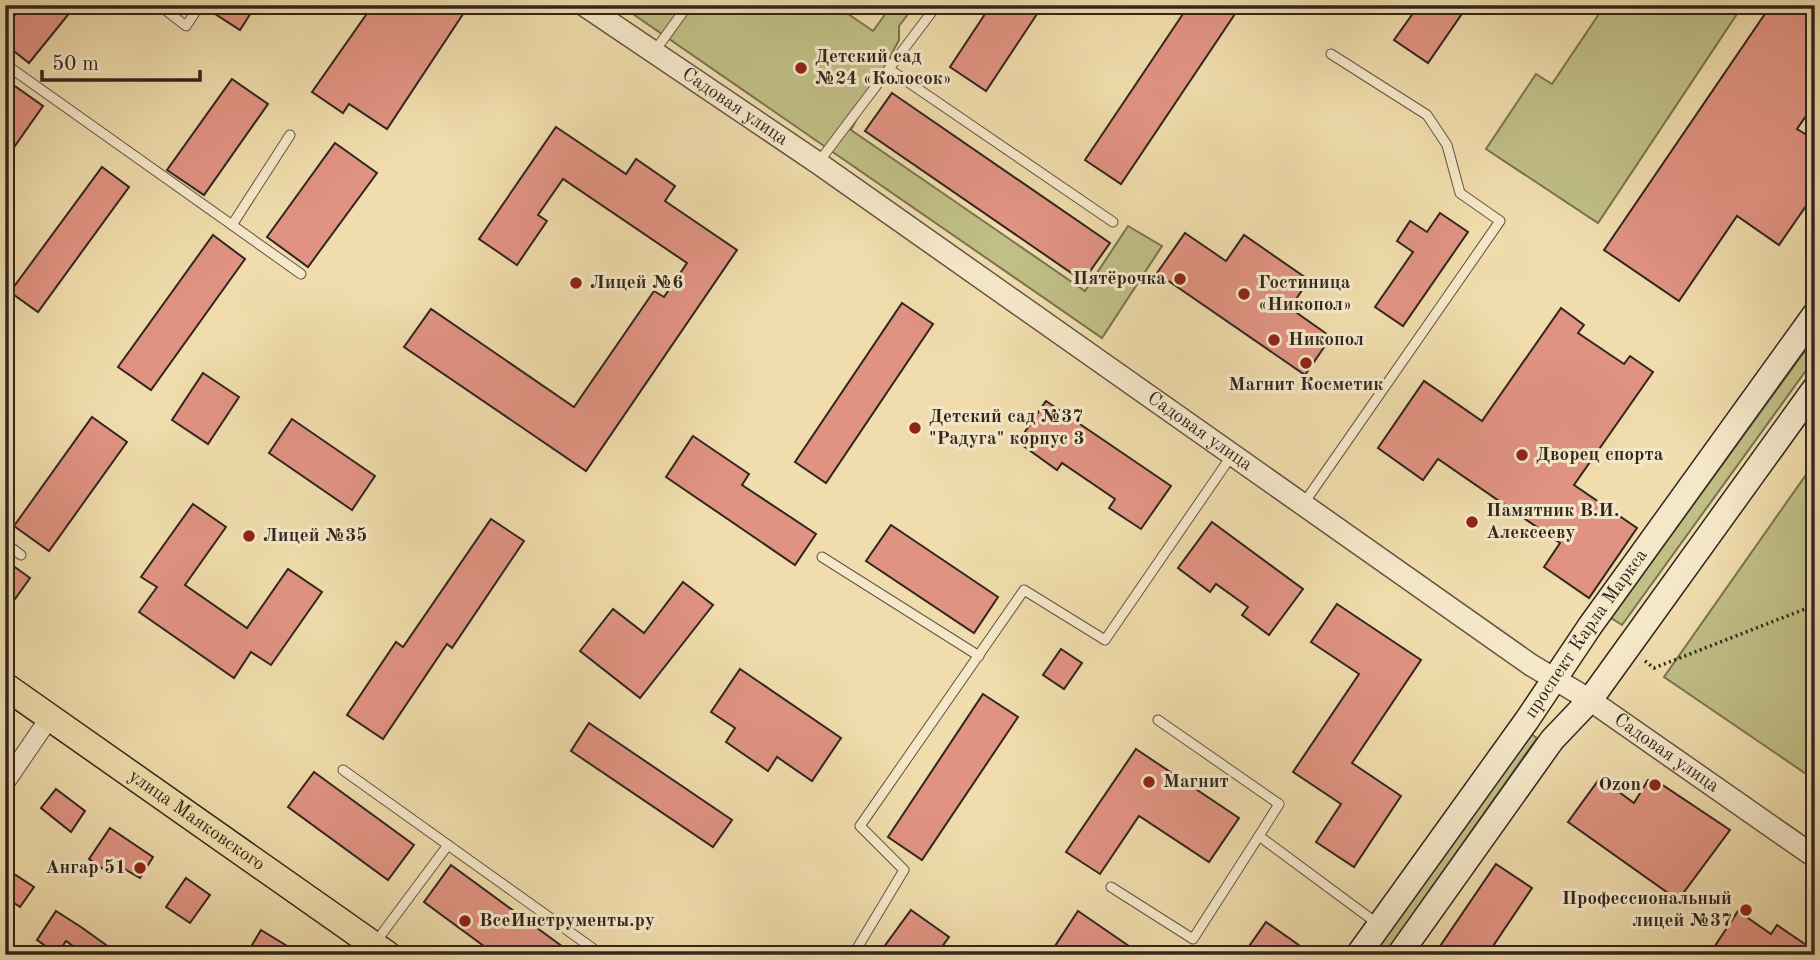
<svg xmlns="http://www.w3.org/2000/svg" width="1820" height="960" viewBox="0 0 1820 960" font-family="'Old Standard TT',serif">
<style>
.green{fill:#c0bf85;stroke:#787252;stroke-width:2}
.building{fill:#e19383;stroke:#31261e;stroke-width:2}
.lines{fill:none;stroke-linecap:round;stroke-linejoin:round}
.service-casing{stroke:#615442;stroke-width:11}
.minor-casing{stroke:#615442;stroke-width:20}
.tertiary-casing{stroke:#615442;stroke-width:24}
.secondary-casing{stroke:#31261e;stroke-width:27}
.primary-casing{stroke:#31261e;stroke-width:29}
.path{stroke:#31261e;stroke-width:3.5;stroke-dasharray:2 3.5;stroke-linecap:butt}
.service{stroke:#f5e8c9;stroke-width:9}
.minor{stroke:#f5e8c9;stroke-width:18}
.tertiary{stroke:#f5e8c9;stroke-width:21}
.secondary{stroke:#f5e8c9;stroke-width:24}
.primary{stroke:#f0dcac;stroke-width:26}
.poi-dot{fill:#8f2418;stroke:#f5e8c9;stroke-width:2.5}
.labels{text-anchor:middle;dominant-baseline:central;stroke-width:6;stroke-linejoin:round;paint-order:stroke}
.poi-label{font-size:19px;font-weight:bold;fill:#31261e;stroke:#f5e8c9;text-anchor:start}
.street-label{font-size:19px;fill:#31261e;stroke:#f5e8c9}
</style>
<rect width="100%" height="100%" fill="#f0dcac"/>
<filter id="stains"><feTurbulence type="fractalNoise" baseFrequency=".00286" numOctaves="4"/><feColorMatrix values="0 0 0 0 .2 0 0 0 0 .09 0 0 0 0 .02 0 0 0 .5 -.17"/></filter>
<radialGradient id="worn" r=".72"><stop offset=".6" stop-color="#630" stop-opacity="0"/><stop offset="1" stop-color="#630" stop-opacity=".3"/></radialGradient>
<g class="green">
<path d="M620,5H835L873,31L892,5H915L899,26V40L851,130L1085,291L1128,226L1162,246L1102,338Z"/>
<path d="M1605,5H1743L1598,223L1486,149L1536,74L1552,84Z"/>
<path d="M1815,337V358L1622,625L1611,618Z"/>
<path d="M1815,462V780L1664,677Z"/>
<path d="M1531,734L1537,738L1384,955H1373Z"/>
</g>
<g class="building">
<path d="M23,5H76L29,63L5,44V27Z"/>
<path d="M207,5H256L240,30L206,8Z"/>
<path d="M373,5H469L387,129L349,104L343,113L312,92Z"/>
<path d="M991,5H1043L986,91L950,67Z"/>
<path d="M1189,5H1241L1121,184L1085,160Z"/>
<path d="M1419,5H1468L1428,63L1394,40Z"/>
<path d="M1771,5H1815V103L1797,129L1815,140V193L1779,245L1737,216L1679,301L1604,250Z"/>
<path d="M5,79L43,106L5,160Z"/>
<path d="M232,79L268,104L204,195L167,170Z"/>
<path d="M892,93L1110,243L1083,281L865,131Z"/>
<path d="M556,127L626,174L636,159L675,186L665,201L737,250L586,471L404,347L431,309L574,407L654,291L664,297L687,263L563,179L538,215L547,221L517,265L479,239Z"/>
<path d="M335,143L377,173L308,267L267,237Z"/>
<path d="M102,167L129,187L38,312L10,292Z"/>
<path d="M1440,213L1468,232L1403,326L1375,307L1413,252L1397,241L1410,221L1427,232Z"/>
<path d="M1185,233L1226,261L1244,235L1309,280L1290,308L1331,337L1305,375L1157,273Z"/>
<path d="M213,235L245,259L151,390L118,367Z"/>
<path d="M902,303L933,324L826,483L795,462Z"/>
<path d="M1561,308L1584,325L1578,333L1624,364L1630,356L1653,372L1574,485L1637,528L1589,598L1544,567L1560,543L1438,459L1423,480L1378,448L1424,381L1482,421Z"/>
<path d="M203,373L239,397L208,444L172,420Z"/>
<path d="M1046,401L1171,486L1141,529L1109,508L1115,499L1062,463L1057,470L1018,442Z"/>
<path d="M92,417L127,442L49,551L14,526Z"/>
<path d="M292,419L375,476L352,510L269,453Z"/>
<path d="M693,436L749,474L742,485L816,534L795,565L666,477Z"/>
<path d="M193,504L226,527L185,585L247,628L288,569L322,592L271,665L251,652L234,678L139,612L157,587L141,577Z"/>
<path d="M491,519L524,541L452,648L447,644L383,739L347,715L396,642L403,647Z"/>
<path d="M1212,522L1303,589L1269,635L1242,615L1248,607L1216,584L1210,592L1178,568Z"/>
<path d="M891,525L998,597L974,633L866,561Z"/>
<path d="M5,560L30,578L5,613Z"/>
<path d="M683,582L713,605L640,698L580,651L613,609L644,633Z"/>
<path d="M1337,604L1421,660L1352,763L1401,796L1354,867L1316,842L1341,804L1293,772L1359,674L1311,642Z"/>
<path d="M1061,649L1082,663L1064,689L1043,675Z"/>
<path d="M740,669L841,738L812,781L777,757L768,771L726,742L735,728L711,712Z"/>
<path d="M983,694L1018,717L922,860L888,837Z"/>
<path d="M589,723L732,820L713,847L571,751Z"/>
<path d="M1136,749L1239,818L1209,862L1139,816L1100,874L1066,852Z"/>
<path d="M314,772L414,845L388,880L288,807Z"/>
<path d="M1600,778L1634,803L1648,780L1658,782L1730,830L1678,900L1568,822Z"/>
<path d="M56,789L85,811L71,832L41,808Z"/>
<path d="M110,828L153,857L140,878L112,862L106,871L89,859Z"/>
<path d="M1496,864L1532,888L1487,955H1434Z"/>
<path d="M451,865L574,955H496L424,902Z"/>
<path d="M5,868L34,887L20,907L5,897Z"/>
<path d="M186,878L210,895L190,923L166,907Z"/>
<path d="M911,910L949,937L936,955H878Z"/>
<path d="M56,911L81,927L120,955H85L66,941L57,954L37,940Z"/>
<path d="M1078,911L1142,955H1068L1055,946Z"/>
<path d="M1738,911L1771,934L1777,925L1815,951V955H1709Z"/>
<path d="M1266,922L1313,955H1243Z"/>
<path d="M261,930L302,955H246Z"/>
</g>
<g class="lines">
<g class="service-casing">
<g id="service">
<path d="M159,5L186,26L200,5"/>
<path d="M654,52L688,5"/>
<path d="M5,64L301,274"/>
<path d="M889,69L1113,222"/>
<path d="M818,163L937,5"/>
<path d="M232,225L290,135"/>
<path d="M1304,503L1500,221L1460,193L1447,145L1427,115L1331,54"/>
<path d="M5,543L21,555"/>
<path d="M822,557L979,656"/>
<path d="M1158,720L1279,804L1259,836L1378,924"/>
<path d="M343,770L602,955"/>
<path d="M1111,887L1193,939L1259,836"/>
<path d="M375,943L448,845"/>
<path d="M853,955L904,870L860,826L1024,590L1105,640L1232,455"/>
</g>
</g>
<g class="minor-casing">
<path id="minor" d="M5,783L50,717"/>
</g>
<g class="tertiary-casing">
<g id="tertiary">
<path id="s1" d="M584,5L818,163L1531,665L1590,700L1815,857"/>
</g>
</g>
<g class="secondary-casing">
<g id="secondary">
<path id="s2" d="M1358,955L1527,720L1590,626L1815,314"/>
<path d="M1399,955L1552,740L1590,700L1815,388"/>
</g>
</g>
<g class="primary-casing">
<g id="primary">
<path id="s3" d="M5,686L388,955"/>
</g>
</g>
<path class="path" d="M1645,661L1654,668L1815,605"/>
<use href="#service" class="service"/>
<use href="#minor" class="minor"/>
<use href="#tertiary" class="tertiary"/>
<use href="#secondary" class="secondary"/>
<use href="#primary" class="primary"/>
</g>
<g class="poi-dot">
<circle cx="801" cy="68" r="7"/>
<circle cx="1180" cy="279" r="7"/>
<circle cx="576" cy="283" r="7"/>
<circle cx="1244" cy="294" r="7"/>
<circle cx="1274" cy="340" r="7"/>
<circle cx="1306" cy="363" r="7"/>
<circle cx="915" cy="428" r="7"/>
<circle cx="1522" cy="455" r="7"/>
<circle cx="1472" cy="522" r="7"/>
<circle cx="249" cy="536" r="7"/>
<circle cx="1149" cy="782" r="7"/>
<circle cx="1655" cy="785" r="7"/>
<circle cx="140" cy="868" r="7"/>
<circle cx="1746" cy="910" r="7"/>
<circle cx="465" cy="921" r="7"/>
</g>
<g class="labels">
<g class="poi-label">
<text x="815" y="57">Детский сад<tspan x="815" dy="22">№24 «Колосок»</tspan></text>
<text x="1166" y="279" text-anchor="end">Пятёрочка</text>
<text x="590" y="283">Лицей №6</text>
<text x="1258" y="283">Гостиница<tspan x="1258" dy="22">«Никопол»</tspan></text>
<text x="1288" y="340">Никопол</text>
<text x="1306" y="385" text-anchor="middle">Магнит Косметик</text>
<text x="929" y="417">Детский сад №37<tspan x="929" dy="22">"Радуга" корпус 3</tspan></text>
<text x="1536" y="455">Дворец спорта</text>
<text x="1486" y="511">Памятник В.И.<tspan x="1486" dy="22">Алексееву</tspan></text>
<text x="263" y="536">Лицей №35</text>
<text x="1163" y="782">Магнит</text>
<text x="1641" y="785" text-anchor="end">Ozon</text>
<text x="126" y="868" text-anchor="end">Ангар 51</text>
<text x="1732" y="899" text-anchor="end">Профессиональный<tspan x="1732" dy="22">лицей №37</tspan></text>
<text x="479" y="921">ВсеИнструменты.ру</text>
</g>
<g class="street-label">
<text stroke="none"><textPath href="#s1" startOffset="182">Садовая улица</textPath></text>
<text stroke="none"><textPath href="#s1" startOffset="749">Садовая улица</textPath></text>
<text stroke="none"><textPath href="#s2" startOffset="394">проспект Карла Маркса</textPath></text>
<text stroke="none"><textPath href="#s1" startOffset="1316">Садовая улица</textPath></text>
<text stroke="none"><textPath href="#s3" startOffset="234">улица Маяковского</textPath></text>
</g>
</g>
<rect width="1820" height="960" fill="none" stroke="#f0dcac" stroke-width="28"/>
<rect x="7" y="7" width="1806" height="946" fill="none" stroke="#31261e" stroke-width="3.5"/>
<rect x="14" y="14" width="1792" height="932" fill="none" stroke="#31261e" stroke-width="2"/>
<path d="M42 70v10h158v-10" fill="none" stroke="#31261e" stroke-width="3.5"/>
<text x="52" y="70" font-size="21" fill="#31261e" stroke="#f5e8c9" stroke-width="5" paint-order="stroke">50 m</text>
<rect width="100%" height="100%" filter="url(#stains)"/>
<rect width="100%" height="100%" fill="url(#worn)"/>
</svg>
